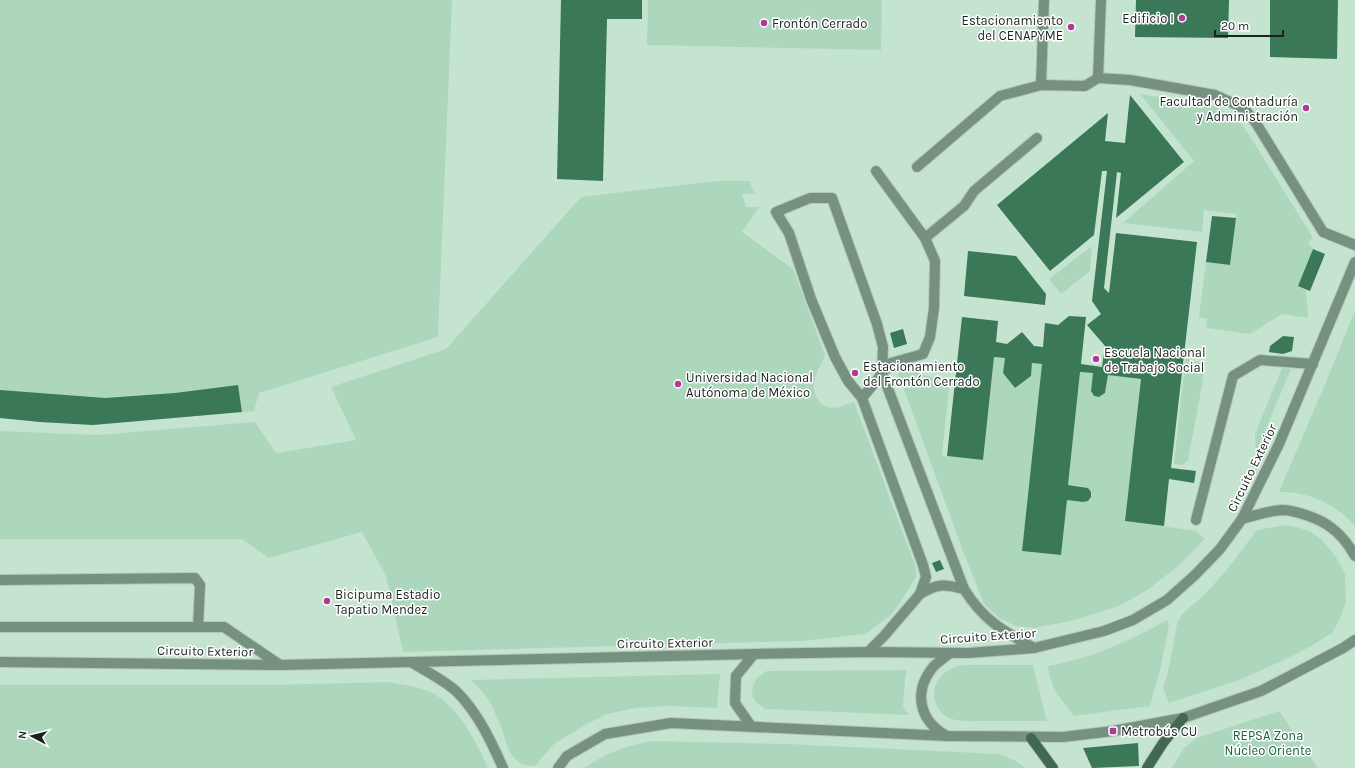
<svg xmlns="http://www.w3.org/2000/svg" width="1355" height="768" viewBox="0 0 1355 768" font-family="Karla,sans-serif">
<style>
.built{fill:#c5e4d0}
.green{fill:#add7bd}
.building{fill:#3a7857}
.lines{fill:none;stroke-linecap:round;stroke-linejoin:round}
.service-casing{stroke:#b3c8bb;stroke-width:12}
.minor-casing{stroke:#b3c8bb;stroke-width:12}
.tertiary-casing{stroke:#b3c8bb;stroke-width:12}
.secondary-casing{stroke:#b3c8bb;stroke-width:12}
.service{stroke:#779181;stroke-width:10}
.minor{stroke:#779181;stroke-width:10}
.tertiary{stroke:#779181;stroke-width:10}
.secondary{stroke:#416852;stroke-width:10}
.poi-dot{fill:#af3b95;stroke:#fff;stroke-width:1.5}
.labels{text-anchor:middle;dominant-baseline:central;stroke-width:3;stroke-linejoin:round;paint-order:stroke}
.poi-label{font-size:13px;fill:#1a231e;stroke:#fff;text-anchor:start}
.street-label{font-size:13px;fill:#1a231e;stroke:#fff}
.park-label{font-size:13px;fill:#15603d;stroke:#fff}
</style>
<rect width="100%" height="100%" fill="#d5ecdd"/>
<rect class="built" x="0" y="0" width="1355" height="768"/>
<g class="green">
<path d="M0,0H452L438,337L259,393L254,411L93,425L40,422L0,418Z"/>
<path d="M648,0H882L881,50L647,45Z"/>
<path d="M1140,94L1211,105C1228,111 1238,119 1248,133L1313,238L1308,242L1313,249L1298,286L1306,289L1308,318L1282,314L1250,334L1206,328L1207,319L1199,317L1206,262L1230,265L1236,214L1204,210L1202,232L1123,223L1194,161Z"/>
<path d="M716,181H749L755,193L742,194L746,207H759L742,232L793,269L825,355C822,363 816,373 814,381C812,397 822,411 839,407C844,406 849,403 854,402L916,568V577L900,603L891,615L865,634L802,641L403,652L386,576L362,532L269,558L242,539H0V431L98,435L255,422L276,453L356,440L331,387L446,349L581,197Z"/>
<path d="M1092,246L1090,271L1061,294L1049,279Z"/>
<path d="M1355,310V526C1336,504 1308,491 1279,492L1326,382Z"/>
<path d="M1186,355H1190L1189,361L1205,363L1202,386L1188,460L1182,465L1174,464Z"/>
<path d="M994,357L1005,358L1003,373L1015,388L1031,376L1032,363L1042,364L1022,551L1060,555L1067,500L1084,502L1090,499L1092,494C1089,485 1077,486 1068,485L1080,372L1093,373L1091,391L1094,396L1099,397L1105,393L1108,375L1141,379L1125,521L1196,531L1205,539L1176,568L1147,590L1119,606L1075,620L1035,628L1015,626L999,618L984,604L963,551L895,365L899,364L902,372C918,367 914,373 927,376C934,378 943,378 950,379L942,456L983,460Z"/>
<path d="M1282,368L1291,369L1256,452L1255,434Z"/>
<path d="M1286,525L1300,528L1311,532L1322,540L1336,557L1345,574L1346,601L1342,614L1333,632L1313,645L1290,657L1242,679L1169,703L1163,688L1168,672L1177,624L1182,614L1203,596L1225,572L1257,530Z"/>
<path d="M1167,620L1169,626L1160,670L1150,706L1074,716C1060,698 1051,689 1048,666C1092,658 1128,642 1167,620Z"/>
<path d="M962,665H1033L1047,721C1025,721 1004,721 982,721C973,721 961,722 952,719C939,716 931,699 935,687C939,674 950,668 962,665Z"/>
<path d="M907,670L905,681L903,706L909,715L765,709L757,703L752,696C753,682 755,678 767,671Z"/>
<path d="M720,674L717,708L668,706L636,708L607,714L585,725L554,744L535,766C510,768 506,742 501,726C498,720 495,713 492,706C487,696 479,687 470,680Z"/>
<path d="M387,682C403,685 418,686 432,693C459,707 476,741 488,768H0V685H273Z"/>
<path d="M1279,711L1318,768H1172L1184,748L1197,738Z"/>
<path d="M653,741L789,744L999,754L1014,760L1025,768H584C608,752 625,746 653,741Z"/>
</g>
<g class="building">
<path d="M561,0H642V19H607L603,181L557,179Z"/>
<path d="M1136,0H1229L1228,38L1135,37Z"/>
<path d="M1270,0H1338L1337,59L1270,57Z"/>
<path d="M1130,95L1184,162L1116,218L1121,173L1117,172L1104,288L1109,293L1116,233L1197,242L1171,468L1196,471L1194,483L1169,479L1164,526L1125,521L1141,379L1108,375L1105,393L1099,397L1094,396L1091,391L1093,373L1080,372L1068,485L1088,488L1091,492V497L1088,501L1083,502L1067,500L1061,555L1022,551L1042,364L1032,363L1031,376L1015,388L1003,373L1005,358L994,357L983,460L947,456L962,317L998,321L996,342L1007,344L1022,332L1034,346L1043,347L1045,323L1058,325L1069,316L1086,317L1081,364L1102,367L1105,346L1087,325L1101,314L1092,301L1107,171H1102L1094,235L1050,271L997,205L1108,113L1105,141L1125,143Z"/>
<path d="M1212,216L1236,218L1230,265L1206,262Z"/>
<path d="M1313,249L1325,254L1310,291L1298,286Z"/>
<path d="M968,251L1016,256L1046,294L1045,305L964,296Z"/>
<path d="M903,329L907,344L894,348L890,333Z"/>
<path d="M1283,336L1294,337L1292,351L1283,354L1269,352L1270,346Z"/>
<path d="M238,385L242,412L93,425L40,422L0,418V390L105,398L175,393Z"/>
<path d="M940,560L944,569L936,572L932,563Z"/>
<path d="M1138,743L1139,766L1092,768L1083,748Z"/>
</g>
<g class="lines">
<g class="service-casing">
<g id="service">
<path d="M1098,78L1101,0"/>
<path d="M1041,85L1044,0"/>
<path d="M917,167L1000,96L1041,85L1085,86L1098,78L1130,80L1215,95L1237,105L1247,112L1256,123L1323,232L1355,245"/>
<path d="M925,238L964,206L974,191L1037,138"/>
<path d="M862,398L891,363L923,354L930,337L934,308L935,261L925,238L876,171"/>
<path d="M1196,520L1233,376L1260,360L1313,364"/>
<path d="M0,580L195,578L200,585L198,627"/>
<path d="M920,594C938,583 945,584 964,589"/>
<path d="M0,627H224L280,665"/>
<path d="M868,652L884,636L920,594L926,577L923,565L862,398L848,381L835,357L811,299L789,233L776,212L810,198H832L877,324L883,347L882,373L964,589C983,620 1003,631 1034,648"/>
</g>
</g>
<g class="minor-casing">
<path id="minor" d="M411,662C425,671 444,680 457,692C478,713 491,741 503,768"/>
</g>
<g class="tertiary-casing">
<g id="tertiary">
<path d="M1242,519C1255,515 1268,511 1282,510C1294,510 1318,518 1329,526C1339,533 1349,545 1355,556"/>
<path d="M0,662L280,665L754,654L868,652L968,653L1034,648L1104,631L1133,620L1167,600L1195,575L1220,549L1242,519L1279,444L1355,262"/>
<path d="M751,726L735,703L736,676L754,654"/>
<path d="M947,736C919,721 913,692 933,667C938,662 944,658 950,653"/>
<path d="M558,768L567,756L605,734L671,723L947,736L1063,737L1113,731L1183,718L1261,691L1343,648L1355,640"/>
</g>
</g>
<g class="secondary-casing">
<g id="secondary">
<path d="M1031,738L1053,768"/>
<path d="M1147,768L1163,743L1183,718"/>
</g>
</g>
<use href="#service" class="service"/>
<use href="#minor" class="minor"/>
<use href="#tertiary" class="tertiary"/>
<use href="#secondary" class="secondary"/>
</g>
<g class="poi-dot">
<circle cx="1182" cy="18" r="4"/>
<circle cx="764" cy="23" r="4"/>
<circle cx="1071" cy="27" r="4"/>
<circle cx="1306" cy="108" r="4"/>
<circle cx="1096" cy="359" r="4"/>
<circle cx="855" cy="373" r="4"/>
<circle cx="678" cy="384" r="4"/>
<circle cx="327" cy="601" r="4"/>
<rect x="1109" y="727" width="8" height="8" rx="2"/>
</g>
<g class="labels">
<g class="poi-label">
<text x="1174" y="18" text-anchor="end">Edificio I</text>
<text x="1063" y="20" text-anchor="end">Estacionamiento<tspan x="1063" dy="15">del CENAPYME</tspan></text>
<text x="772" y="23">Frontón Cerrado</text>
<text x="1298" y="101" text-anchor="end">Facultad de Contaduría<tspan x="1298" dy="15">y Administración</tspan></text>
<text x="1104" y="352">Escuela Nacional<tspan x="1104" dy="15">de Trabajo Social</tspan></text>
<text x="863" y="366">Estacionamiento<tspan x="863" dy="15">del Frontón Cerrado</tspan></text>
<text x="686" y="377">Universidad Nacional<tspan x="686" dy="15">Autónoma de México</tspan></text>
<text x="335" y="594">Bicipuma Estadio<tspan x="335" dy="15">Tapatio Mendez</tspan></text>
<text x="1121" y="731">Metrobús CU</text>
</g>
<g class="street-label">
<text transform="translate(1252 468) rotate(-64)">Circuito Exterior</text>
<text transform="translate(988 636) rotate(-4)">Circuito Exterior</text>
<text transform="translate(665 643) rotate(-1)">Circuito Exterior</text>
<text transform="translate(205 651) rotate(1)">Circuito Exterior</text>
</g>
<g class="park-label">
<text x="1268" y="735">REPSA Zona<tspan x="1268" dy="15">Núcleo Oriente</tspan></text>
</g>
</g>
<g transform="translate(32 736) rotate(277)" stroke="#ffffff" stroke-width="3" paint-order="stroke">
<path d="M0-3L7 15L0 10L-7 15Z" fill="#1a231e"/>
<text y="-6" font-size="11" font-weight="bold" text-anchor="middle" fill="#1a231e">N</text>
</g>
<path d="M1215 30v6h68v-6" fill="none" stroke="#1a231e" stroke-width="2"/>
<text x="1221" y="30" font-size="12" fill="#1a231e" stroke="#ffffff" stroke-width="3" paint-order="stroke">20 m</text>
</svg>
